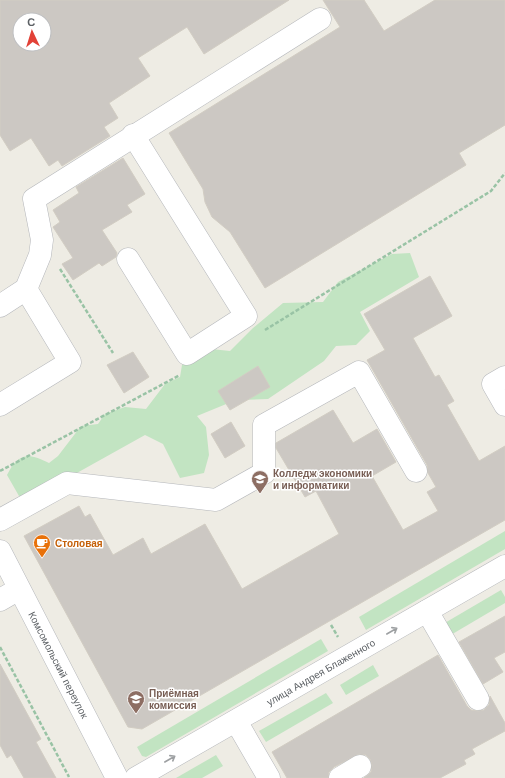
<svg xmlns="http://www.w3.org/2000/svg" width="505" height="778" viewBox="0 0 505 778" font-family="'DM Sans',sans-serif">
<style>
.green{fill:#c2e4c2}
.building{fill:#ccc8c3;stroke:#d2cdc3;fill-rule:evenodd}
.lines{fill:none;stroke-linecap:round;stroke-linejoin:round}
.minor-casing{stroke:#b5b7bb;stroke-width:23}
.path{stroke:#99c3a5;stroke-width:2.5;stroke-dasharray:4 2;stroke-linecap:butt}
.minor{stroke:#fff;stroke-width:22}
.oneway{stroke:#9da0a2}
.labels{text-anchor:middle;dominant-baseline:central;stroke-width:3;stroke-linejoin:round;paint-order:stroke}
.education-label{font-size:10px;font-weight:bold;fill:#785e54;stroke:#fff;text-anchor:start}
.food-label{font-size:10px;font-weight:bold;fill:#c56008;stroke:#fff;text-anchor:start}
.street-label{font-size:10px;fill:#5c6064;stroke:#fff}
</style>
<rect width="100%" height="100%" fill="#eeece4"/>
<g class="green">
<path d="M410,253L419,277L360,312L370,331L356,345L336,346L324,361L268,399L236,400L197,416L206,427L209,455L204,473L180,478L163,444L145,435L23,503L7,475C18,453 28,452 49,463L58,456L81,426L98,424L105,414L125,407L146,409L165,384L180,377L182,365L211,349L230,351L253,328L283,303L323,302L338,282L392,254Z"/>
<path d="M505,531V549L366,630L359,617Z"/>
<path d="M501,590L505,597V603L449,636L443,624Z"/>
<path d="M321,639L328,651L146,757L142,756L137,747Z"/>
<path d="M373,665L379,676L346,695L340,685Z"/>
<path d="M326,693L333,703L266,742L259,731Z"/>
<path d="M216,755L223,766L202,778H176Z"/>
</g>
<g class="building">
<path d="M0,0H289L204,54L187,27L138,58L150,76L109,103L118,118L104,127L110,136L62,166L58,160L49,166L31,138L10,151L0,135ZM20,20H44V44H20Z"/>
<path d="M323,0H364L384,31L435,0H505V125L459,153L466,165L265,288L230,232L212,217L205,202L203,189L169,133L340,27Z"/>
<path d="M123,158L145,194L127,205L132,212L102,230L117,253L116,257L102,266L99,263L73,280L62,264L73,258L53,227L60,222L53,210L79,193L76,187Z"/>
<path d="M430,276L452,316L413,338L435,377L439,375L454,401L447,405L479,461L505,446V520L142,729L128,727L24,536L79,506L85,517L90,514L113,555L143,538L151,554L205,524L242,589L339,534L316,491L305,497L276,448V443L333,410L353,443L377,429L396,462L372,476L403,530L438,511L427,492L436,487L428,473L427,465L367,360L385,350L364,314Z"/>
<path d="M133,352L149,377L124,393L107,365Z"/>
<path d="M258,366L270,387L230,410L218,391Z"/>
<path d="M231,422L245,446L225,458L211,434Z"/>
<path d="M505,616V652L494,658L503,672L483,684L459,642Z"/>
<path d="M438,655L467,706L471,710L478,711L484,710L489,705L490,696L505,723V731L472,749L475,754L464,760L466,764L440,778H364L371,772L372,765L370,759L366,755L359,754L334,767L329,772L328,778H287L272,752Z"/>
<path d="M0,664L41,739L36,742L56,778H24L11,755L7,758L0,745Z"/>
</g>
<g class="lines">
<g class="minor-casing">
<g id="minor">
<path d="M128,259L187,354L246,316L133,135"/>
<path d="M0,306L26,289L40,255L42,240L34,199L320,19"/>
<path d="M505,377L493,384L505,405"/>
<path d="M0,405L70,362L26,289"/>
<path d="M0,520L67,483L216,500L264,473V425L359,372L416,471"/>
<path id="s1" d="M0,551L117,778"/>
<path d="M0,600L19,589"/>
<path d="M427,611L478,699"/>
<path d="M236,721L269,778"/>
<path id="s2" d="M136,778L505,566"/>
<path d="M340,778L360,766"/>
</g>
</g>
<g class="path">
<path d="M60,269L113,353"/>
<path d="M265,330L491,191L505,173"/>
<path d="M0,471L180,375"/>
<path d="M331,625L338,637"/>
<path d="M0,647L69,777"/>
</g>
<use href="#minor" class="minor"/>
</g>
<defs><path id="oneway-shaft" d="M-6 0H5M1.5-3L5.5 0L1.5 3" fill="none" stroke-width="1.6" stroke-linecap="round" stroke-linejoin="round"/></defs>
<g class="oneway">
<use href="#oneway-shaft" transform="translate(392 631) rotate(-30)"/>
<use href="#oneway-shaft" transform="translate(170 759) rotate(-30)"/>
</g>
<defs>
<g id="university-pin" transform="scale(0.9)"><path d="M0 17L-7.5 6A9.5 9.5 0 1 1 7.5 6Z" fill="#8d6e63" stroke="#fff"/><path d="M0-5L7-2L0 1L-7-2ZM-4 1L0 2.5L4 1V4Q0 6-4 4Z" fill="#fff"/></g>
<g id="cafe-pin" transform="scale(0.9)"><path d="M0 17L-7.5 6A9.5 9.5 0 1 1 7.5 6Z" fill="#e8710a" stroke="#fff"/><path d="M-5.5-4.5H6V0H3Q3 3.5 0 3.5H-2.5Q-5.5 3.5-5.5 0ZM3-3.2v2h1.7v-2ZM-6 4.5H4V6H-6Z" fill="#fff"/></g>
</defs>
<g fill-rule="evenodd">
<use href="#university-pin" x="260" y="479"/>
<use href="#cafe-pin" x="42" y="543"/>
<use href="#university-pin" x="136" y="699"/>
</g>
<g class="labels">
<g class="education-label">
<text x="273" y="473">Колледж экономики<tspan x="273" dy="12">и информатики</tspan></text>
<text x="149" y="693">Приёмная<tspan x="149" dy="12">комиссия</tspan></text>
</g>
<g class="food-label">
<text x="55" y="543">Столовая</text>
</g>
<g class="street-label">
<text stroke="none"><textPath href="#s1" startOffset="128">Комсомольский переулок</textPath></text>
<text stroke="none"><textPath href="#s2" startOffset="213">улица Андрея Блаженного</textPath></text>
</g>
</g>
<g transform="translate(32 32) rotate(356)"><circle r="19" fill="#ffffff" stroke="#bebfc1"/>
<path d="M0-3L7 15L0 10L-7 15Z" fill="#e24137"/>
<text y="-6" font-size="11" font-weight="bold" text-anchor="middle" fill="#5c6064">С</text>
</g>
</svg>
